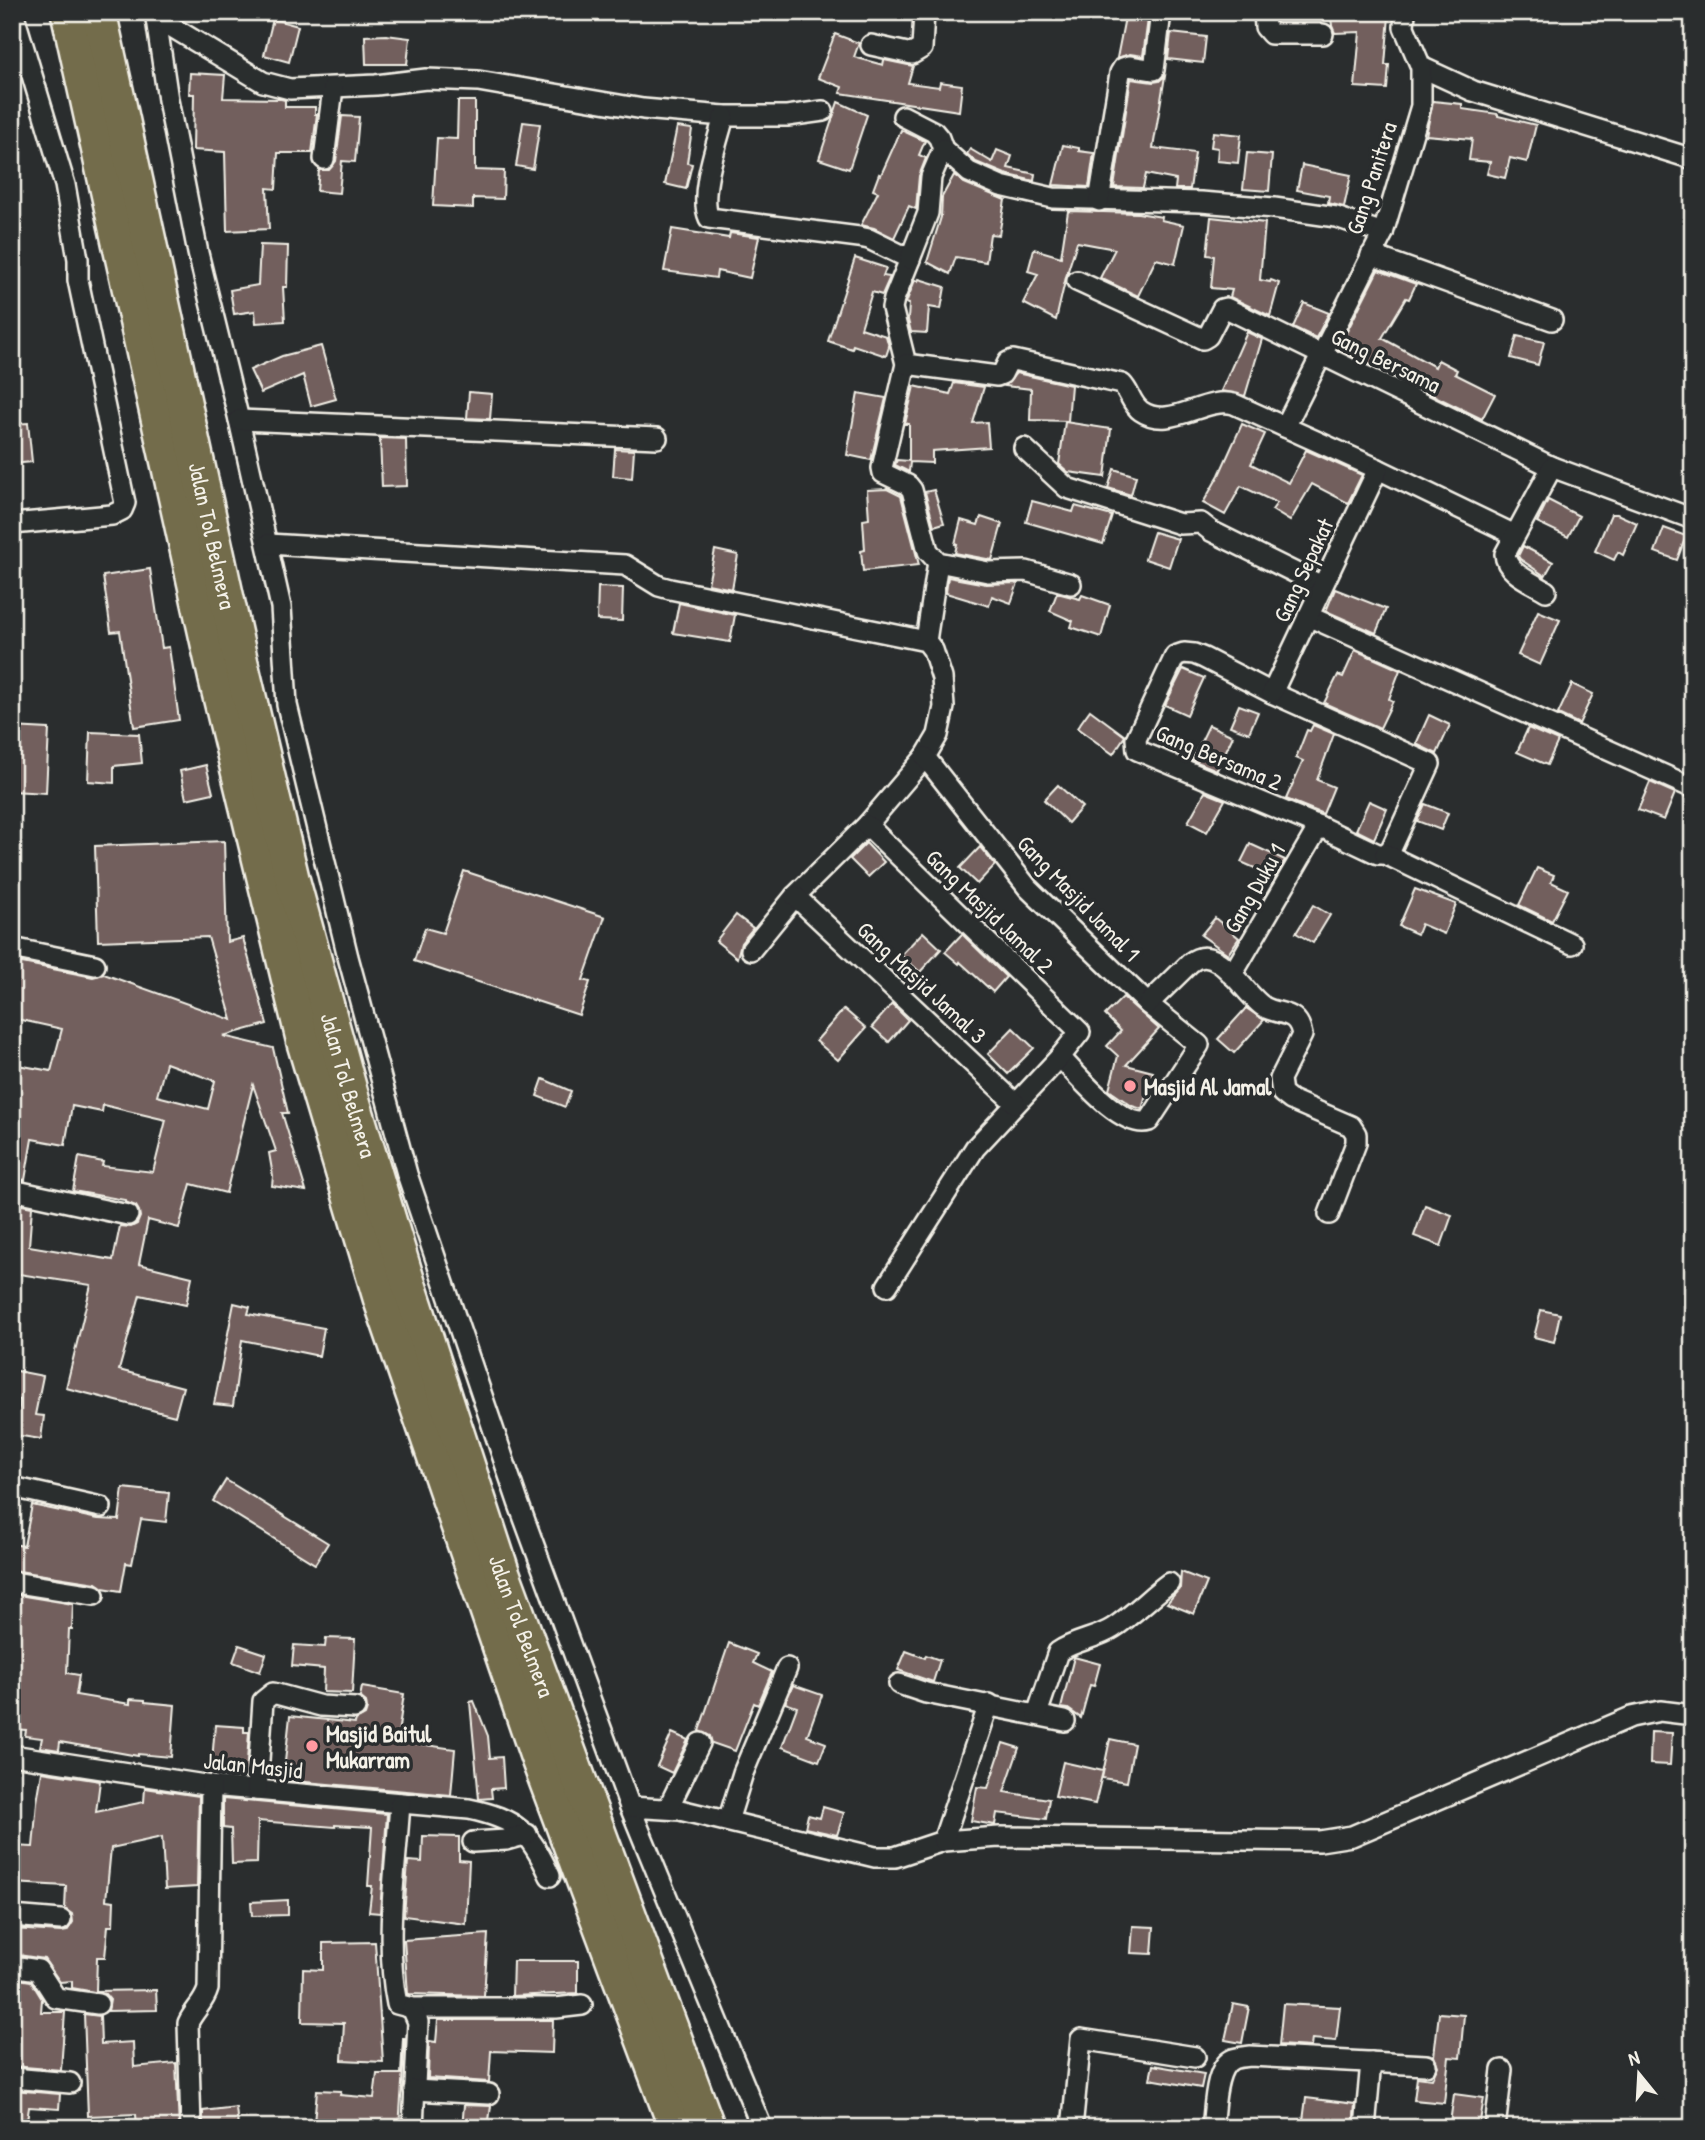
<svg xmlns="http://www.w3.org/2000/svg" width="1705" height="2140" viewBox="0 0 1705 2140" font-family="'Patrick Hand',sans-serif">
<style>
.building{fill:#725f5d;stroke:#f4f1e8;stroke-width:2;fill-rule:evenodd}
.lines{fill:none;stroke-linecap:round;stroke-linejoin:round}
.minor-casing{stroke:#f4f1e8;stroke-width:24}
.motorway-casing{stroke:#f4f1e8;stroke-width:38}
.minor{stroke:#2a2d2e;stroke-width:19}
.motorway{stroke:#736c4b;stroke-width:33}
.poi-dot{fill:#ff9aa2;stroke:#2a2d2e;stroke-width:2.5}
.labels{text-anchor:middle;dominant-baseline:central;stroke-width:7;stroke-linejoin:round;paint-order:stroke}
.street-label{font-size:23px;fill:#f4f1e8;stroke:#2a2d2e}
.poi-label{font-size:23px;font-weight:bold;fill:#f4f1e8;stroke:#2a2d2e;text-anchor:start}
</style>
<rect width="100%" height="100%" fill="#2a2d2e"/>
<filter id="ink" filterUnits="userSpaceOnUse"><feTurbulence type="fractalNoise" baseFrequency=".0143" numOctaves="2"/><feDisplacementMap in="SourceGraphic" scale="14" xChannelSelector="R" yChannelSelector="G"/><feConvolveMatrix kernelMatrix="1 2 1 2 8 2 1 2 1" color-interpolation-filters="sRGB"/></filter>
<g filter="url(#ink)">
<g class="building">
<path d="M1126,12H1149L1143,56L1130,54L1117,58Z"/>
<path d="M1365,14L1389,16L1385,65H1389L1387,89L1355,87L1360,32L1335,33L1332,26L1331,17Z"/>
<path d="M273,19L298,26L289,62L264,55Z"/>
<path d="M1171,33L1206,37L1203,63L1168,59Z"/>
<path d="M835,34L859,43L854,57L883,65L884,60L913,66L908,83L939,87L940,82L962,85L959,111L840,93L842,87L818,78Z"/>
<path d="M386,35L410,38L407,64H366L365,36Z"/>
<path d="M190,73L225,75L223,98L281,99L285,100V107H315V114H317L312,153H278L276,189L267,188L269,229L227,231L225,152L193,150L194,94H189Z"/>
<path d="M1165,76L1153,148L1195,153L1190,189H1175L1176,180L1146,174L1143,188L1114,187L1131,79L1153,82L1159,81Z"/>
<path d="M458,101H475V170L504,171L503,199L473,198V208L433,206L437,138L457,139Z"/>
<path d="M1433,101L1462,104V109L1498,114V116L1536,125L1527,162L1510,158L1505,178L1487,174L1490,162L1469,160L1472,139L1426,135Z"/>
<path d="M838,102L867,115L849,169L819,159Z"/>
<path d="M342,116L359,117L355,162L342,161L339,193L317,191L319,170H329L336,161Z"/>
<path d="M523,122L540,124L533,169L516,166Z"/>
<path d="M677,127L692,129L687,163L692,164L686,189L665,184Z"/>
<path d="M901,130L925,141L919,155L926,158L919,176L916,209L909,206L894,238L874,228L861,225L878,192L873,190L879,174L881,175Z"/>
<path d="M1213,132L1241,135L1238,163L1217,161L1218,148L1211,147Z"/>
<path d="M1063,145L1079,148V151L1094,153L1089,187L1053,185Z"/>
<path d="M970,149L992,162L997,150L1012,156L1008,168L1035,174L1034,181L1005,174L976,162L967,154Z"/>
<path d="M1247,153L1272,155L1269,191L1243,189Z"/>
<path d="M1302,165L1351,175L1344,207L1328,203L1329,196L1297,190Z"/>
<path d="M954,175L964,183L1005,200L999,235L990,234L986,262L956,257L950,274L927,262L941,217L942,197Z"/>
<path d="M1068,211L1138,213L1162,217L1161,220L1184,225L1175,264L1156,259L1138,296L1100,278L1115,249L1077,242L1066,277L1056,320L1023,303L1038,274L1028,271L1034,249L1061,257Z"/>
<path d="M1211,217L1265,223L1260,280L1270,282L1271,280L1279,283L1270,316L1230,297L1232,290L1211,288L1214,256L1207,255Z"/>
<path d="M672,229L729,238L730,233L759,237L750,278L717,271L716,278L664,271Z"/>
<path d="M260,245L288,246L287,287H283L285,321L256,323L255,311L234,314L230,290L258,285Z"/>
<path d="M855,258L886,268L883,276L890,277L882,295L872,292L861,328L886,336L889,347L886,356L853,345L852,349L828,341Z"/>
<path d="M1378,270L1416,284L1409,299L1406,298L1382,338L1435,367L1438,360L1457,370L1455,374L1495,394L1482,419L1338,349Z"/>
<path d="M919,279L945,287L941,309L929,307L927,333L911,332L908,320L909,304L906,303L915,280L918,281Z"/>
<path d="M1304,303L1329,313L1316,338L1293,327Z"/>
<path d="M1247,332L1262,339L1245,396L1221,391Z"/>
<path d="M1517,336L1544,342L1538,365L1511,358Z"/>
<path d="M321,346L336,399L311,406L303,375L261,393L250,370L282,356Z"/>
<path d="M1016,373L1071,385L1068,421L1030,420L1031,389L1005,386Z"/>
<path d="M954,383L984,387L973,423L987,422L989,447L932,451V463L910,462L909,472L895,465L897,460L909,461V424H905L914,386L950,394Z"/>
<path d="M469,392L492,394L490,419L467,418Z"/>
<path d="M858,393L886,398L871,460L847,455Z"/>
<path d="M1065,422L1111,429L1105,477L1068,472L1059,464Z"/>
<path d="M28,423L32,462L12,464V424Z"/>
<path d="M1242,424L1265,434L1251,464L1289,483L1306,450L1362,475L1348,503L1312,484L1290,521L1272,510L1277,503L1241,486L1225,515L1203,503L1219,475Z"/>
<path d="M380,438L406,439L407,486L382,487Z"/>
<path d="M615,449L634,450L632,478L613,476Z"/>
<path d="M1114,469L1136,476L1131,495L1108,488Z"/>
<path d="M887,489L901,496L919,565L863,571L861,551L865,550L863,520L869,519L867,490Z"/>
<path d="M934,490L944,523L934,526L925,492Z"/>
<path d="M1548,500L1579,516L1568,537L1537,522Z"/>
<path d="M1032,501L1073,512L1075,506L1112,516L1103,544L1026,522Z"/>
<path d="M1611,514H1617L1637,523L1623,555L1618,552L1614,560L1595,551Z"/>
<path d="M981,517L1002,524L992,560L955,553L957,544H955L961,520L978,525Z"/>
<path d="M1664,528L1686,536L1677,560L1655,552Z"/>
<path d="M1154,532L1178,539L1169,567L1145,559Z"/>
<path d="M1523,546L1553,562L1545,576L1520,559L1518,556Z"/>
<path d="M715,550L738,555L732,589L708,584Z"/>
<path d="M150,569L162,648L169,647L179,720L134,727L120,631L111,632L103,576Z"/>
<path d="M948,577L986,584L1018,583L1011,603L992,596L989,606L946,593Z"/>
<path d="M598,587L623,588L622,621L597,620Z"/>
<path d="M1335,589L1386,609L1376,633L1326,611Z"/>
<path d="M1057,593L1080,599L1082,595L1110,605L1101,637L1071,627L1073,621L1050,611Z"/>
<path d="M679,603L735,615L730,642L673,633Z"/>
<path d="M1538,611L1560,620L1540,665L1518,655Z"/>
<path d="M1355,650L1400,670L1389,699L1393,701L1380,728L1324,703L1338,675L1343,677Z"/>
<path d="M1183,669L1204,678L1187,715L1165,705Z"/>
<path d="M1572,684L1593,694L1579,724L1558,714Z"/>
<path d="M1239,705L1258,712L1249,733L1230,726Z"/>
<path d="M1090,710L1125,736L1113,754L1077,728Z"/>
<path d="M1429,715L1450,725L1437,754L1416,744Z"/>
<path d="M1209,725L1233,736L1217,770L1192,760Z"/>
<path d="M1313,725L1334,734L1317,780L1334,787L1323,814L1286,799L1303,761L1296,758L1307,730L1310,731Z"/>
<path d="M12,727L49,729L46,793L12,791Z"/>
<path d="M1528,728L1558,741L1547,765L1517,752Z"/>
<path d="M90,732L139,734L142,763L114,766V783L88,781Z"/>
<path d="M206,765L213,793L186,799L180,771Z"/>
<path d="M1650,782L1675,793L1664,820L1638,810Z"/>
<path d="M1058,785L1082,807L1068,823L1044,800Z"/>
<path d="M1205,792L1225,800L1207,832L1188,822Z"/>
<path d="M1369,801L1387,809L1374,839L1356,830Z"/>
<path d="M1425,804L1448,813L1441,830L1417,821Z"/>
<path d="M224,841L227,942L243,938L267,1024L223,1036L273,1048L288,1113H282L306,1191L272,1186L273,1176L269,1153L276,1151L253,1085L226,1193L191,1184L179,1228L148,1220L139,1264L192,1277L186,1305L140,1295L119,1370L183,1387L175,1416L66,1388L91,1285L12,1273V1203L32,1207L29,1246L113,1260L120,1226L131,1227L137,1224L140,1217L139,1211L136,1206L125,1202V1200L73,1191L79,1157L103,1162L102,1166L153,1172L166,1120L103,1105L102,1112L72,1106L65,1145L32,1139L25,1180L12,1178V1064L51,1071L62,1029L12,1018V961L93,977L104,974L232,1020L208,937L98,941L95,846ZM166,1063L215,1081L208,1109L157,1096Z"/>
<path d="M866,843L884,862L868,877L850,859Z"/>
<path d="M1250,844L1285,860L1275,877L1241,862Z"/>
<path d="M980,847L995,865L977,884L960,868Z"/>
<path d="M1537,868L1554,875L1551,882L1568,890L1552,921L1519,905Z"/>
<path d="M464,871L605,917L583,980L590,982L579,1015L414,961L425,928L443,933Z"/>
<path d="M1415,889L1456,904L1444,934L1421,924L1417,934L1399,926Z"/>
<path d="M1313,905L1330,915L1313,943L1296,933Z"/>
<path d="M736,915L753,928L741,943L737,958L716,941Z"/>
<path d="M1215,918L1239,938L1228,954L1201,935Z"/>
<path d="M923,932L941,949L920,972L901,955Z"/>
<path d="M962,934L1006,977L993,992L960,962L959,964L945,952Z"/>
<path d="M1123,997L1159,1029L1126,1065L1153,1072L1142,1109L1132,1106L1109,1090L1118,1056L1107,1046L1121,1031L1105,1015Z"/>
<path d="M892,1004L908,1020L889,1042L872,1027Z"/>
<path d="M1246,1008L1264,1020L1234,1053L1218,1039Z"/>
<path d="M844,1009L866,1028L838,1060L816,1041Z"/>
<path d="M1013,1028L1034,1048L1008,1074L988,1054Z"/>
<path d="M543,1079L571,1091L565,1107L537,1096Z"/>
<path d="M1425,1205L1452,1215L1441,1246L1414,1236Z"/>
<path d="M234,1303L250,1307L248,1314L324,1328L319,1356L242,1340L233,1406L214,1404Z"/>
<path d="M1541,1310L1560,1314L1554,1342L1534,1337Z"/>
<path d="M12,1370L43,1376L35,1415L44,1416L41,1439L15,1435L20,1400L12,1398Z"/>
<path d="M226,1480L328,1543L315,1564L213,1501Z"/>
<path d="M123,1488L169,1493L166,1522L141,1519L132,1564L126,1563L121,1591L103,1588L96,1583L12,1570V1544L24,1546L32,1505L98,1519L119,1520Z"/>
<path d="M1181,1572L1207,1582L1194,1614L1167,1603L1180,1588Z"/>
<path d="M12,1594L73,1604L72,1629H69L67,1673L79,1675L76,1695L130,1704V1699L145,1700V1702L175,1705L171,1757L138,1754V1756L60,1742L59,1750L40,1747L42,1738L25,1736L26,1730L12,1729Z"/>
<path d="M326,1638L355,1639L352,1693L323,1692L324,1669L292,1666L294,1645L325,1647Z"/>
<path d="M729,1643L757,1654L753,1663L772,1672L758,1705L754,1703L735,1751L712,1743L710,1736L699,1731Z"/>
<path d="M239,1645L266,1654L260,1672L233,1662Z"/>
<path d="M906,1651L925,1658L926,1655L940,1660L933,1682L898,1670Z"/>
<path d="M1074,1657L1100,1664L1094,1686L1090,1685L1081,1718L1068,1709L1061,1708Z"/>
<path d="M793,1685L822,1695L807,1736L826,1743L819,1761L782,1747L797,1707L785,1703Z"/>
<path d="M362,1687L404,1694L397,1741L455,1749L451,1795L283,1780L290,1716L355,1723L356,1720L365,1715L367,1709L366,1702L360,1697Z"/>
<path d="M474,1701L488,1736L490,1758L502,1757L504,1788L491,1789L492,1798L479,1799L470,1702Z"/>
<path d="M215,1725L244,1727V1732H249L246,1777L211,1774Z"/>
<path d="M1651,1732L1672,1733L1670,1765L1650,1764Z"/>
<path d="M672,1733L688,1740L672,1773L657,1766Z"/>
<path d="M1110,1739L1134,1744L1127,1782L1102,1778Z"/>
<path d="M1003,1743L1019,1748L1004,1792L1049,1799L1046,1819L997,1813L995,1825L971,1821L977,1787L988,1788Z"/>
<path d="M1063,1762L1103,1771L1095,1804L1055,1796Z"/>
<path d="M42,1772L100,1781L96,1812L144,1802L145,1788L199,1796L197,1887L165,1889L162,1837L111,1848L106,1900L114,1901L113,1926H108L105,1957H97L96,1991L156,1990L157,2010L108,2011L110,2000L105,1994L72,1988V1981L60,1982L44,1959L12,1954V1929L61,1932L67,1931L73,1922L72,1914L65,1909L66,1886L12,1883V1846L33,1847L37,1802Z"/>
<path d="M223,1799L387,1814L380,1913L369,1912L372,1886H368L372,1827L335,1825V1827L258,1821L257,1863L232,1864L231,1829L223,1828Z"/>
<path d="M823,1807L844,1813L837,1835L805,1828L808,1815L820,1818Z"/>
<path d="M423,1836L459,1837V1860L469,1861L466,1924L404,1916L408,1861L422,1862Z"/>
<path d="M288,1900V1915L252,1916L251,1902Z"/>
<path d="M1133,1926L1154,1927L1152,1954L1131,1953Z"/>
<path d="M488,1934L484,1996L408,1994L404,1940Z"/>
<path d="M375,1942L383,2062L342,2060L344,2023L302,2022L303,1969L323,1970V1943Z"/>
<path d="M513,1961H578V1993L512,1996Z"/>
<path d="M12,1978L31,1981L42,1999L41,2012H65L61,2070L12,2066V2046H15L19,2009H12Z"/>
<path d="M1233,2004L1249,2007L1242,2043L1225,2040Z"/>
<path d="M1283,2004L1340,2007L1336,2041L1312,2039L1311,2047L1279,2045Z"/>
<path d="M1439,2013L1464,2015L1460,2058L1449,2057L1444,2103L1414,2100L1417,2077L1432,2079L1438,2066L1434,2056Z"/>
<path d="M84,2014L100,2016L101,2044L133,2042L134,2067L176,2063L179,2128H137L136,2114L88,2116Z"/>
<path d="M438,2020H553L552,2053L491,2051L489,2082L428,2078L429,2041L436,2042Z"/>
<path d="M403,2038H405L399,2128H341V2125L314,2123L317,2090L341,2091L340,2095L374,2098L377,2074H401Z"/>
<path d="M1153,2065L1204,2074L1201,2088L1150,2079Z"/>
<path d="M12,2090L60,2094L59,2109L29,2107L26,2128H12Z"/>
<path d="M1454,2094L1484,2098L1479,2127L1450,2123Z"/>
<path d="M1306,2098L1355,2104L1353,2128H1302Z"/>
<path d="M464,2105L491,2106L488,2128H462Z"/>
<path d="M236,2107L238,2128H203V2111Z"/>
</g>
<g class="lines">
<g class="minor-casing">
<g id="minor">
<path d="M155,12L168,100L198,253L239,420L281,607L287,705L348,957L407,1174L518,1502L630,1807L762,2128"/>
<path d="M1264,12L1265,27L1271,34H1323"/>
<path d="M157,18L263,82L290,89L376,85L426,79L478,81L643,109L724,116H787L823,111"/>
<path d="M871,45L912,54L922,48L924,12"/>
<path d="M1421,67L1473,91L1693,159"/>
<path d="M724,116C718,141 698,195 709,218L859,237L869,239L910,259L894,299L892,308L906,364L882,468L883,473L908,485L912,490L928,551L938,562L988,572L1026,571L1071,584"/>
<path d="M903,116L934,132L939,138L943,149L969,172L1001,186L1053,198L1201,202L1274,208L1336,217L1383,233"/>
<path d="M324,159L333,88"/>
<path d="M1099,201L1120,73L1123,68L1129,66L1154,70L1161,12"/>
<path d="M1371,255L1552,320"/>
<path d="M910,259L928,213L931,177L943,149"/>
<path d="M1077,281L1203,339L1208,336L1222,309L1226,308L1552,467L1693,519"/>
<path d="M906,364L997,376L1002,374L1008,362L1013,360L1122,384C1130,392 1131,404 1141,411C1170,431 1204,396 1234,404L1378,469L1515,535"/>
<path d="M239,420L657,438"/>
<path d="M1285,427L1383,233L1421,106V67L1404,27L1405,12"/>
<path d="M1024,448L1067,488L1180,524L1201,523L1211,531L1322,586"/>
<path d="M12,524L112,515L122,510L125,503L78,280V259L65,185L13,12"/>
<path d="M268,544L625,565L659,586L670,589L926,641L933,650L942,678L944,707L938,735L925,757L867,825L795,896L751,950"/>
<path d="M1546,591C1532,582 1506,573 1505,554L1552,467"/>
<path d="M1308,616L1693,788"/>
<path d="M926,641L938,562"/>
<path d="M1184,653L1194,654L1204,658L1272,693L1430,764L1391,849L1385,854H1378L1319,826L1137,750L1136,739L1175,656Z"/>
<path d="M1272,693L1378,469"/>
<path d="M925,757L1028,888L1148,1004L1199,1045L1149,1121C1122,1130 1078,1076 1060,1057"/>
<path d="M867,825L1080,1032L1060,1057L975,1148L887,1286"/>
<path d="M1385,854L1572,944"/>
<path d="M795,896L1015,1103"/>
<path d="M12,948L95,965"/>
<path d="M1232,975L1319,826"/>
<path d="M1148,1004L1190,963C1218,940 1243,994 1264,1007C1280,1016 1298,1009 1302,1035L1280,1079L1282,1093L1291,1100L1351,1126L1356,1134V1143L1329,1214"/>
<path d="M12,1190L128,1215"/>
<path d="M12,1487L101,1507"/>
<path d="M12,1582L94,1595"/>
<path d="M899,1684L926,1693L1065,1721"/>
<path d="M1037,1714L1058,1652C1075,1640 1096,1639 1113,1628C1133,1615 1150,1597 1169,1583"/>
<path d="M12,1755L211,1786L469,1809C517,1819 530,1832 550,1876"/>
<path d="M257,1790L263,1701L273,1693L321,1706L355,1708"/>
<path d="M400,1803C396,1867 384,1941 397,2004L412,2008H556L582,2005"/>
<path d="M630,1807L680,1810L875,1857H895L943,1841L999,1837L1320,1841L1352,1836L1631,1717L1660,1711L1693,1715"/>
<path d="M668,1808L700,1743"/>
<path d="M728,1821L743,1773L787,1668"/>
<path d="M943,1841L989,1704"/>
<path d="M473,1842L506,1840L527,1834"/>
<path d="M12,1916L61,1920"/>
<path d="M12,1966L38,1970L56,1998L98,2004"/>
<path d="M412,2008L418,2022L413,2128"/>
<path d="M12,2078L70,2083"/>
<path d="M414,2090L489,2094"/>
<path d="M191,2128L188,2023C194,2010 204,2003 208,1989L211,1786"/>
<path d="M1072,2128L1081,2039L1195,2057"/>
<path d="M1212,2128C1215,2109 1214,2067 1233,2059C1238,2057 1245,2057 1250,2056L1426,2065"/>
<path d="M1365,2128L1371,2062"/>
<path d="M1495,2128L1502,2070"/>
</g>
</g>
<g class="motorway-casing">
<g id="motorway">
<path d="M68,12L216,680L304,1043L381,1301L538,1759L676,2128"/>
<path id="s1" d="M99,12L241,663L292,878L353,1101L407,1279L502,1571L708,2128"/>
</g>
</g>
<use href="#minor" class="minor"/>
<use href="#motorway" class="motorway"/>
</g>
</g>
<g class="poi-dot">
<circle cx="1130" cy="1086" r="7"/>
<circle cx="312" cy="1746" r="7"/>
</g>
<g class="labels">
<g class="street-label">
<text transform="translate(1371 178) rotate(-72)">Gang Panitera</text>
<text transform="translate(1386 360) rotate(26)">Gang Bersama</text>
<text stroke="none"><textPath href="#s1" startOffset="536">Jalan Tol Belmera</textPath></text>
<text transform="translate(1303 570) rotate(-65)">Gang Sepakat</text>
<text transform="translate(1219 757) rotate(23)">Gang Bersama 2</text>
<text transform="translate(1254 888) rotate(-60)">Gang Duku 1</text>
<text transform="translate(1079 898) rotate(46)">Gang Masjid Jamal 1</text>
<text transform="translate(990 911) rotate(44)">Gang Masjid Jamal 2</text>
<text transform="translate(922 982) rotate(43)">Gang Masjid Jamal 3</text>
<text stroke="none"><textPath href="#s1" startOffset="1102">Jalan Tol Belmera</textPath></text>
<text stroke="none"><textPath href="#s1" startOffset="1670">Jalan Tol Belmera</textPath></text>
<text transform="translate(253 1765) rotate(6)">Jalan Masjid</text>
</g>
<g class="poi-label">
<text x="1144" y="1086">Masjid Al Jamal</text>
<text x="326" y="1733">Masjid Baitul<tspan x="326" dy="26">Mukarram</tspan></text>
</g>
</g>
<rect width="1705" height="2140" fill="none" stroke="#2a2d2e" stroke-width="42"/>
<rect x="21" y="21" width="1663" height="2098" fill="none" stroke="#f4f1e8" stroke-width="2.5" filter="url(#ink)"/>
<g transform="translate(1639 2074) rotate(342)" stroke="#2a2d2e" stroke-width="5" paint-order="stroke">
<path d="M0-5L12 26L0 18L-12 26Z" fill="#f4f1e8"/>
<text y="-10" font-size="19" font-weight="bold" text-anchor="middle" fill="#f4f1e8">N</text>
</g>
</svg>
